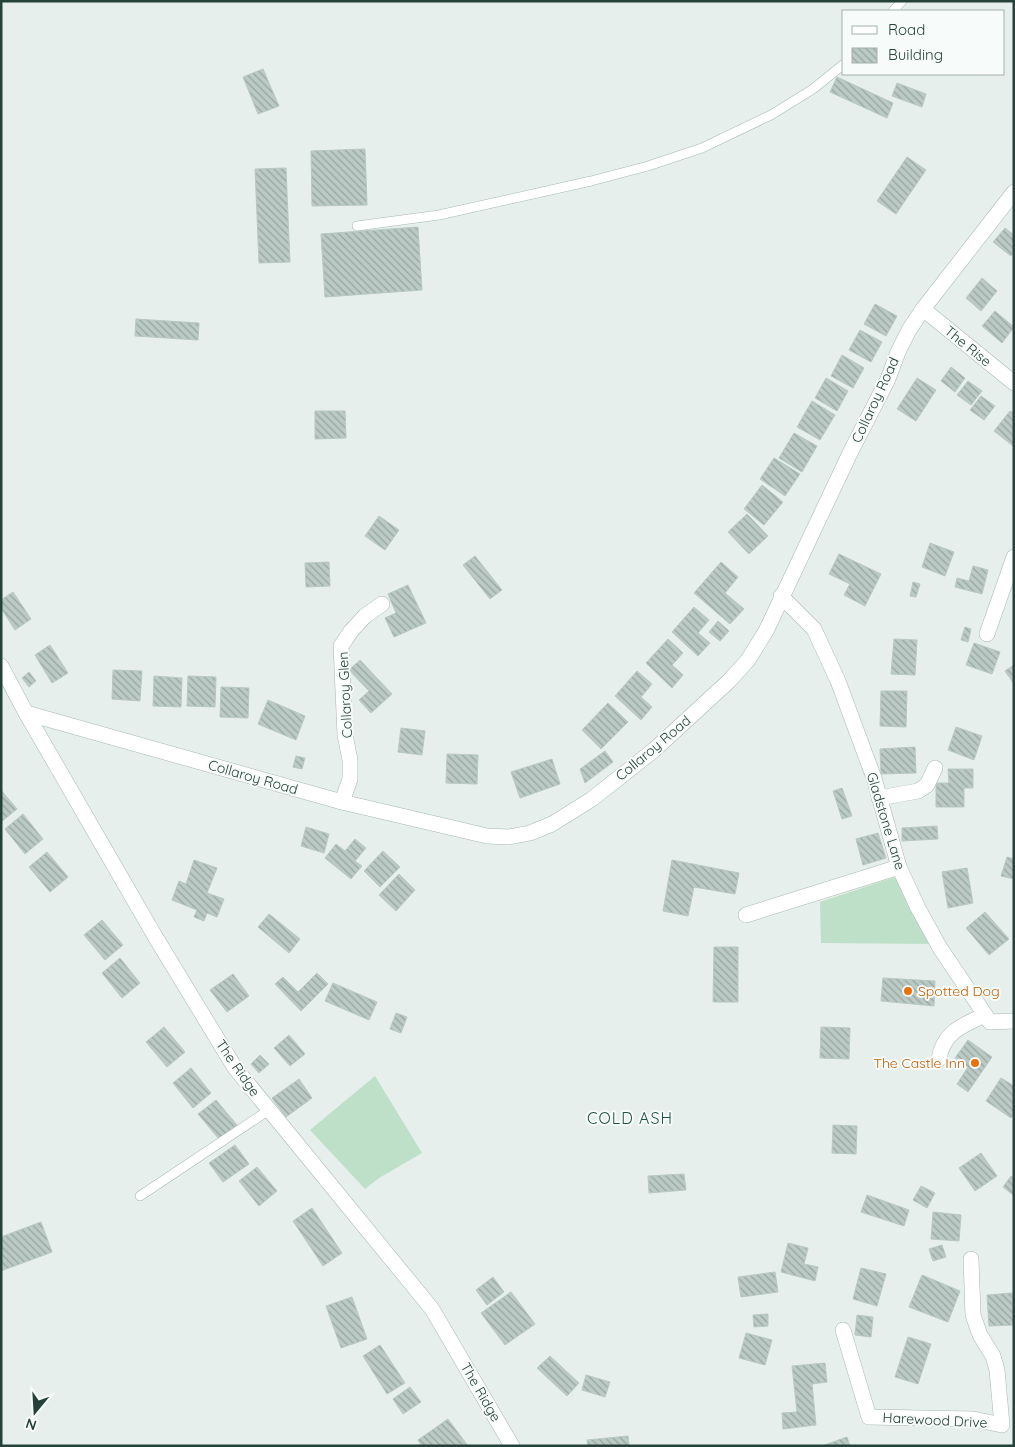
<svg xmlns="http://www.w3.org/2000/svg" width="1015" height="1447" viewBox="0 0 1015 1447" font-family="Quicksand,sans-serif">
<style>
.garden{fill:#bfe0c8}
.building{fill:url(#building-back-hatch);stroke:#b8c9c2}
.lines{fill:none;stroke-linecap:round;stroke-linejoin:round}
.service-casing{stroke:#a8b8b2;stroke-width:10}
.minor-casing{stroke:#a8b8b2;stroke-width:16}
.tertiary-casing{stroke:#a8b8b2;stroke-width:16}
.service{stroke:#fff;stroke-width:9}
.minor{stroke:#fff;stroke-width:15}
.tertiary{stroke:#fff;stroke-width:15}
.food-dot{fill:#e8710a;stroke:#f7fbf9;stroke-width:2}
.labels{text-anchor:middle;dominant-baseline:central;stroke-width:4;stroke-linejoin:round;paint-order:stroke}
.street-label{font-size:14px;fill:#24423a;stroke:#f7fbf9}
.food-label{font-size:14px;fill:#c56008;stroke:#f7fbf9;text-anchor:start}
.quarter-label{font-size:16px;letter-spacing:1px;fill:#1f5548;stroke:#f7fbf9}
</style>
<defs>
<pattern id="building-back-hatch" width="6" height="6" patternUnits="userSpaceOnUse" patternTransform="scale(1.25)"><rect width="6" height="6" fill="#bbcac4"/><path d="M-1 5l2 2M0 0l6 6M5-1l2 2" fill="none" stroke="#98a6a0"/></pattern>
</defs>
<rect width="100%" height="100%" fill="#e6efeb"/>
<g class="garden">
<path d="M898,876L930,944L821,943L820,902Z"/>
<path d="M375,1076L422,1153L379,1178L365,1189L310,1130Z"/>
</g>
<g class="building">
<path d="M263,69L279,106L258,114L243,77Z"/>
<path d="M837,77L893,103L887,118L830,92Z"/>
<path d="M897,83L926,94L922,107L892,96Z"/>
<path d="M365,149L367,205L312,206L311,151Z"/>
<path d="M907,157L926,170L896,214L877,201Z"/>
<path d="M286,168L290,262L259,263L255,169Z"/>
<path d="M418,227L422,290L325,297L321,234Z"/>
<path d="M1005,228L1014,235V252L1011,256L993,242Z"/>
<path d="M982,278L997,291L981,311L966,298Z"/>
<path d="M875,304L897,316L886,336L864,324Z"/>
<path d="M995,311L1014,327L1002,343L982,326Z"/>
<path d="M136,319L199,323L198,340L135,336Z"/>
<path d="M860,330L882,342L871,362L849,350Z"/>
<path d="M842,355L864,368L853,388L831,376Z"/>
<path d="M951,367L965,378L955,392L941,381Z"/>
<path d="M826,378L848,391L837,411L815,398Z"/>
<path d="M917,378L936,390L916,421L897,409Z"/>
<path d="M968,381L982,391L971,405L957,395Z"/>
<path d="M981,396L995,406L984,420L970,410Z"/>
<path d="M812,401L835,415L820,440L797,427Z"/>
<path d="M315,411H345L346,438L315,439Z"/>
<path d="M1010,411L1014,413L1013,446L994,431Z"/>
<path d="M794,433L817,446L802,472L779,458Z"/>
<path d="M774,458L800,474L785,496L760,479Z"/>
<path d="M762,485L783,502L764,525L744,509Z"/>
<path d="M747,514L768,536L749,554L728,532Z"/>
<path d="M379,516L399,530L385,550L365,536Z"/>
<path d="M930,543L954,552L945,576L922,567Z"/>
<path d="M839,554L881,574L865,606L844,595L850,584L829,574Z"/>
<path d="M475,556L502,590L490,599L463,565Z"/>
<path d="M329,562L330,586L306,587L305,563Z"/>
<path d="M721,562L738,577L725,593L744,609L730,624L694,593Z"/>
<path d="M973,566L988,570L982,594L955,587L957,578L969,581Z"/>
<path d="M913,582L920,584L916,597L910,596Z"/>
<path d="M408,585L426,623L394,637L385,618L396,613L388,594Z"/>
<path d="M13,592L31,619L15,630L1,608V600Z"/>
<path d="M694,607L709,620L698,633L710,643L698,656L672,632Z"/>
<path d="M718,621L729,631L720,641L709,632Z"/>
<path d="M965,627L971,629L968,642L961,640Z"/>
<path d="M668,639L683,653L672,665L683,675L672,688L646,663Z"/>
<path d="M894,639L917,640L915,675L891,674Z"/>
<path d="M974,643L1000,652L992,674L966,665Z"/>
<path d="M50,645L68,673L52,683L35,655Z"/>
<path d="M360,660L392,694L371,713L359,700L369,691L349,670Z"/>
<path d="M1014,665V684L1005,671Z"/>
<path d="M113,670L142,671L140,701L112,699Z"/>
<path d="M637,671L652,684L641,697L652,707L641,720L615,696Z"/>
<path d="M29,672L36,681L29,687L22,678Z"/>
<path d="M154,676L182,678L181,707L153,706Z"/>
<path d="M188,676L216,677L215,707L187,706Z"/>
<path d="M221,687L249,688L248,718L220,717Z"/>
<path d="M881,691H907L906,727L880,726Z"/>
<path d="M268,700L305,716L296,740L258,724Z"/>
<path d="M608,703L628,722L601,749L582,730Z"/>
<path d="M956,727L982,736L974,760L948,750Z"/>
<path d="M401,728L425,731L422,755L398,752Z"/>
<path d="M915,747L916,773L881,774L880,749Z"/>
<path d="M605,751L613,762L585,783L580,769Z"/>
<path d="M447,754L478,755L477,784L446,783Z"/>
<path d="M296,756L305,758L302,769L293,767Z"/>
<path d="M552,759L560,784L520,798L511,772Z"/>
<path d="M948,769H973V788H964V807H936V783H949Z"/>
<path d="M842,788L852,816L842,819L833,791Z"/>
<path d="M1,790L17,809L1,822Z"/>
<path d="M23,814L43,839L25,854L5,829Z"/>
<path d="M937,826L938,839L902,841V828Z"/>
<path d="M306,827L329,834L324,853L301,846Z"/>
<path d="M878,833L886,858L863,865L856,839Z"/>
<path d="M355,839L366,848L355,861L362,866L351,879L325,858L336,844L345,851Z"/>
<path d="M383,851L400,867L380,887L364,871Z"/>
<path d="M47,852L68,877L50,892L29,867Z"/>
<path d="M1007,857L1014,859V879L1001,876Z"/>
<path d="M194,860L217,868L207,893L224,899L217,917L207,913L204,921L194,917L197,910L172,900L179,881L186,884Z"/>
<path d="M672,860L739,873L735,894L694,887L688,916L663,911Z"/>
<path d="M967,868L973,903L948,908L942,872Z"/>
<path d="M399,874L415,890L396,911L379,895Z"/>
<path d="M985,912L1009,939L989,955L966,928Z"/>
<path d="M269,914L300,939L289,953L258,927Z"/>
<path d="M102,920L123,945L105,960L84,935Z"/>
<path d="M714,947H738V1002H713Z"/>
<path d="M120,958L140,983L122,998L102,973Z"/>
<path d="M317,973L328,984L301,1011L275,984L283,977L298,992Z"/>
<path d="M233,974L249,996L227,1012L210,990Z"/>
<path d="M883,978L935,981L934,1006L881,1001Z"/>
<path d="M333,983L377,1002L369,1020L325,1001Z"/>
<path d="M396,1013L407,1017L401,1033L390,1029Z"/>
<path d="M164,1027L185,1052L167,1067L146,1042Z"/>
<path d="M821,1027L850,1028L849,1059L820,1058Z"/>
<path d="M289,1035L305,1054L290,1066L274,1048Z"/>
<path d="M968,1040L992,1057L968,1092L957,1084L968,1067L955,1058Z"/>
<path d="M260,1055L269,1064L259,1073L251,1064Z"/>
<path d="M191,1068L211,1093L193,1108L173,1083Z"/>
<path d="M1001,1078L1014,1086V1114L1011,1118L986,1101Z"/>
<path d="M299,1079L312,1098L286,1117L272,1098Z"/>
<path d="M216,1100L237,1125L219,1139L198,1114Z"/>
<path d="M833,1125L857,1126L856,1154L832,1153Z"/>
<path d="M235,1145L249,1164L223,1182L209,1163Z"/>
<path d="M981,1153L997,1176L975,1191L959,1168Z"/>
<path d="M257,1167L277,1191L259,1206L239,1181Z"/>
<path d="M684,1174L686,1190L649,1193L648,1176Z"/>
<path d="M1011,1176L1014,1178L1013,1195L1003,1187Z"/>
<path d="M921,1186L935,1193L927,1208L913,1200Z"/>
<path d="M867,1195L909,1210L904,1226L861,1212Z"/>
<path d="M312,1208L342,1253L323,1266L293,1221Z"/>
<path d="M933,1212L961,1215L959,1241L931,1239Z"/>
<path d="M41,1222L52,1252L1,1271V1237Z"/>
<path d="M788,1243L808,1248L804,1264L818,1267L815,1281L781,1272Z"/>
<path d="M942,1245L946,1257L933,1261L929,1249Z"/>
<path d="M861,1268L886,1274L877,1306L853,1299Z"/>
<path d="M775,1272L778,1292L741,1297L738,1277Z"/>
<path d="M922,1275L960,1291L948,1322L909,1307Z"/>
<path d="M493,1277L504,1292L487,1305L476,1290Z"/>
<path d="M511,1292L535,1324L505,1345L481,1313Z"/>
<path d="M1012,1293L1014,1325L989,1326L987,1295Z"/>
<path d="M352,1297L367,1339L341,1348L326,1306Z"/>
<path d="M768,1314V1326L754,1327L753,1315Z"/>
<path d="M857,1315L873,1317L871,1337L855,1335Z"/>
<path d="M746,1333L772,1340L765,1365L739,1358Z"/>
<path d="M908,1337L931,1344L918,1384L895,1377Z"/>
<path d="M380,1345L405,1383L387,1394L363,1356Z"/>
<path d="M550,1356L579,1383L567,1396L537,1368Z"/>
<path d="M825,1363L827,1382L812,1384L816,1425L783,1429L782,1413L797,1412L792,1366Z"/>
<path d="M586,1375L610,1382L605,1397L582,1390Z"/>
<path d="M410,1387L421,1402L403,1414L393,1399Z"/>
<path d="M448,1419L468,1446H422L418,1440Z"/>
<path d="M628,1436L629,1446H588L587,1440Z"/>
<path d="M847,1437L850,1446H822Z"/>
</g>
<g class="lines">
<g class="service-casing">
<g id="service">
<path d="M893,11L902,1"/>
<path d="M357,226L439,215L591,181L648,166L702,148L771,115L813,89L844,64"/>
<path d="M140,1196L269,1110"/>
</g>
</g>
<g class="minor-casing">
<g id="minor">
<path d="M923,309L1014,383"/>
<path d="M781,596L814,629L838,681L874,778L899,867L918,908L940,948L990,1022L1014,1021"/>
<path d="M987,634L1014,557"/>
<path d="M26,713L342,802L487,836L509,837L530,833L552,824L592,799L654,750L729,681L748,660L766,631L851,451L888,379L898,352L909,330L923,309L1014,192"/>
<path d="M879,798L918,791L927,785L935,768"/>
<path d="M342,802L350,779V760L345,735L341,646L351,631L365,616L382,604"/>
<path d="M746,915L899,867"/>
<path d="M939,1059C943,1032 963,1025 985,1015"/>
<path d="M843,1330L869,1417L973,1419L1002,1425L997,1370L993,1356L980,1335L973,1315L971,1259"/>
</g>
</g>
<g class="tertiary-casing">
<path id="tertiary" d="M1,666L26,713L156,938L235,1068L432,1309L512,1446"/>
</g>
<use href="#service" class="service"/>
<use href="#minor" class="minor"/>
<use href="#tertiary" class="tertiary"/>
</g>
<g class="food-dot">
<circle cx="908" cy="991" r="5"/>
<circle cx="975" cy="1063" r="5"/>
</g>
<g class="labels">
<g class="street-label">
<text transform="translate(968 346) rotate(39)">The Rise</text>
<text transform="translate(875 400) rotate(-65)">Collaroy Road</text>
<text transform="translate(345 695) rotate(-93)">Collaroy Glen</text>
<text transform="translate(653 748) rotate(-40)">Collaroy Road</text>
<text transform="translate(253 777) rotate(16)">Collaroy Road</text>
<text transform="translate(886 821) rotate(73)">Gladstone Lane</text>
<text transform="translate(238 1068) rotate(55)">The Ridge</text>
<text transform="translate(481 1392) rotate(60)">The Ridge</text>
<text transform="translate(935 1420) rotate(3)">Harewood Drive</text>
</g>
<g class="food-label">
<text x="918" y="991">Spotted Dog</text>
<text x="965" y="1063" text-anchor="end">The Castle Inn</text>
</g>
<g class="quarter-label">
<text x="630" y="1118">COLD ASH</text>
</g>
</g>
<rect width="1015" height="1447" fill="none" stroke="#24423a" stroke-width="5"/>
<rect x="842" y="10" width="162" height="65" fill="#f7fbf9" stroke="#a3b1ad"/>
<rect x="852" y="26" width="25" height="8" fill="#ffffff" stroke="#a3b1ad"/>
<text x="888" y="35" font-size="15" fill="#24423a">Road</text>
<rect x="852" y="48" width="25" height="15" fill="url(#building-back-hatch)" stroke="#a3b1ad"/>
<text x="888" y="60" font-size="15" fill="#24423a">Building</text>
<g transform="translate(35 1412) rotate(198)" stroke="#f7fbf9" stroke-width="4" paint-order="stroke">
<path d="M0-4L9 19L0 12L-9 19Z" fill="#24423a"/>
<text y="-8" font-size="14" font-weight="bold" text-anchor="middle" fill="#24423a">N</text>
</g>
</svg>
